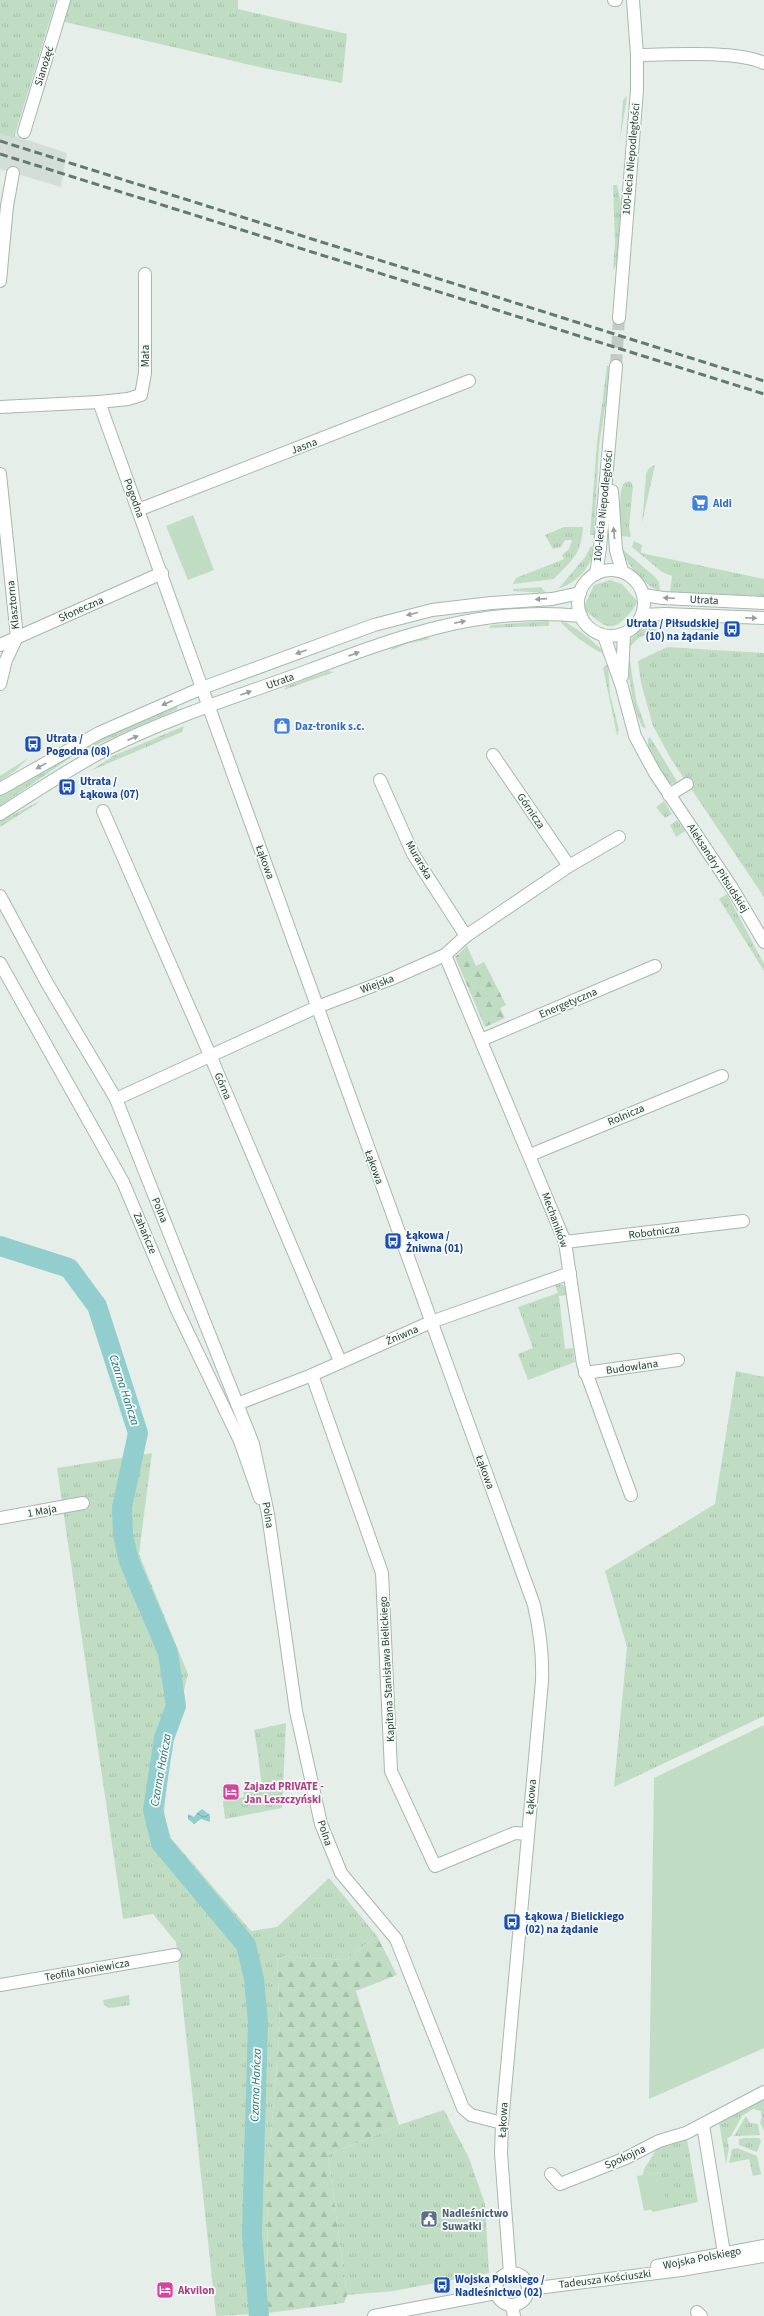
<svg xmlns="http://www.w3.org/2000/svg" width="764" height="2316" viewBox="0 0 764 2316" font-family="'Source Sans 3',sans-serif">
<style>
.built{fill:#d4ded8}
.grass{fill:url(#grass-tufts)}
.forest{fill:url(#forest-firs)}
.garden{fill:#c0ddc4}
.water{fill:url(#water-waves)}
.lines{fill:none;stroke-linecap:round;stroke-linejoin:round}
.river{stroke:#92cece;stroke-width:20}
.secondary-tunnel{stroke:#c0cbc5;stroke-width:12;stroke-dasharray:12 6;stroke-linecap:butt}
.minor-casing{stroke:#a9b6af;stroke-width:14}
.tertiary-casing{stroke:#a9b6af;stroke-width:14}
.secondary-casing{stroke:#a5b9af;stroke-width:14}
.minor{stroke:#fff;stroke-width:12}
.tertiary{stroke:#fff;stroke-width:12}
.secondary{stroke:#fff;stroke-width:12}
.rail{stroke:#607a6f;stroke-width:3;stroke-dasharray:8 4;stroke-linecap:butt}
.oneway{fill:#929f9a}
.labels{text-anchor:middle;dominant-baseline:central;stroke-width:3.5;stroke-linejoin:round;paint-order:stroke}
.street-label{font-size:11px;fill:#263f34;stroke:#f6faf8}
.shop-label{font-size:11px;font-weight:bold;fill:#366cbe;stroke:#f6faf8;text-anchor:start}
.transit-label{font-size:11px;font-weight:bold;fill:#164399;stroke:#f6faf8;text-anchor:start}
.hotel-label{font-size:11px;font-weight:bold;fill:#b23c85;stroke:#f6faf8;text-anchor:start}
.service-label{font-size:11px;font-weight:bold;fill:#4e5e75;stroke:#f6faf8;text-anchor:start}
.water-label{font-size:12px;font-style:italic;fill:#237677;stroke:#f6faf8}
</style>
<defs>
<pattern id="grass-tufts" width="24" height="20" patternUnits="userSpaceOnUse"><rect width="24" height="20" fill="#c0ddc4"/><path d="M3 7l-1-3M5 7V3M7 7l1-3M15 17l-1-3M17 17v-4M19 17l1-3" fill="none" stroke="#a5bfa9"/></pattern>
<pattern id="forest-firs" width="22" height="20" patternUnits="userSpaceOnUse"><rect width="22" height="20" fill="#c0ddc4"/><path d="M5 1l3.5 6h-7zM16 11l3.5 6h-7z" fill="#a5bfa9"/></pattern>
<pattern id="water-waves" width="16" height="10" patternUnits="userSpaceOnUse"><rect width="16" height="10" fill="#92cece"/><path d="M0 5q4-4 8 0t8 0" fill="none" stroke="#77a9a8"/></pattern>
</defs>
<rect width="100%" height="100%" fill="#e6eee9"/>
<path class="built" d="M0,131L67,153L61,187L0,169Z"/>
<g class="grass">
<path d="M0,0H56L14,138L0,133Z"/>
<path d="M70,0H238V9L347,34L342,83L268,69L65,22Z"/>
<path d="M627,96L620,140L623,100Z"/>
<path d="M613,185H617L621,204L617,264L613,270L615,243Z"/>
<path d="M607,366H609L607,395L599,446L594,535H590L597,442Z"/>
<path d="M655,465L642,523L646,474L649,468Z"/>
<path d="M630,481L633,486L629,527L631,537L619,536C620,523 618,491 624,483Z"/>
<path d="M564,527H583C581,555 572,560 554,579L513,584L516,578L564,559L562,555L569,549L572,540H565L561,547L553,549L545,535Z"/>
<path d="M634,541L642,545L641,553L764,579V596L670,592L672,576L662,572L632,547Z"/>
<path d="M594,546C593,566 577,583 558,589L586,556L590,547Z"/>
<path d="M620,547L655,577L659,582L660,591C644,586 625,562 620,547Z"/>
<path d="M610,580L622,584L637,601C636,606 631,612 627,616C608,638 598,619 583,609L594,585Z"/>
<path d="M541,587L546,593L513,591V589Z"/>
<path d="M560,620C569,622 600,645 605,654C597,653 562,628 560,620Z"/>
<path d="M549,621V626L489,628L491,625Z"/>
<path d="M670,621L714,627L715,631L670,628Z"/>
<path d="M659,622V626L655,631L640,637L627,649C629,636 646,624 659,622Z"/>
<path d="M426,637L430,639L406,644L390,651L393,647Z"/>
<path d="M667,647L764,653V897L671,759L653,726L641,683L638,661Z"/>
<path d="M626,661L630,662L637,704L646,728L642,727L634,706Z"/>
<path d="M606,665H608L610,694L619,730L617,735L603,668Z"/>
<path d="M328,671L334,672L284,690L287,686Z"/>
<path d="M176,706L178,709L85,750L83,749V747Z"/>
<path d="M184,726L182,732L90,771L113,756Z"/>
<path d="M650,737L678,783L669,784L666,780L648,747V739Z"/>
<path d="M70,755V758L0,806V796Z"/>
<path d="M28,758L15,771L0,781V776Z"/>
<path d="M664,801L672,814L665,818L656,807Z"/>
<path d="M38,802V803L0,827V821Z"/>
<path d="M677,820L685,831L676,837L670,825Z"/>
<path d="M727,894L764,964V971L719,899Z"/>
<path d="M562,1284L567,1289V1295L559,1296L565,1349L573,1348L575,1362L528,1380L518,1354L533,1348L518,1307L558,1293L555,1285Z"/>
<path d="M736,1371L764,1377V1716L614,1787L627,1647L605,1571L715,1504Z"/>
<path d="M152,1453L139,1554L188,1674L170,1748L164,1814L171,1838L251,1931L277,1927L329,1878L377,1936L345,1960L277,1956L280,2024L267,2185L268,2313L216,2316L176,1942L153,1914L123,1919L57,1468Z"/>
<path d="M286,1723L282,1808L225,1819L223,1801L244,1797L243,1789L262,1785C259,1766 258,1749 254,1730Z"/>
<path d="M129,1995L130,2005L109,2008L104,2005L103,2000Z"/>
<path d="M764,2096V2131L760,2123L762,2117L761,2111L753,2109L742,2116L731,2136L727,2139L729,2148L726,2164L719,2122L749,2107Z"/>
<path d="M444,2110L469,2158L485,2204L489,2273L393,2291L347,2295L328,2155L399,2125Z"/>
<path d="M746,2116L750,2123L758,2124L760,2135L734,2136Z"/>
<path d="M743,2138H759L761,2141L757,2152L739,2145V2139Z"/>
<path d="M687,2139L698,2202L653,2212L650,2209L666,2206L660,2172L643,2175L644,2169L659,2145L667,2146Z"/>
<path d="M737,2148L757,2156L761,2174L753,2176L749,2159L729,2163L732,2149Z"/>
</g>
<g class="forest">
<path d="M467,946L476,966L484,962L506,1005L500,1008L505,1018L485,1027L455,957Z"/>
<path d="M377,1936L397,1975L356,1991L399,2125L328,2155L347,2295L344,2303L268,2313L267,2185L280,2024L277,1956L345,1960Z"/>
</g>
<g class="garden">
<path d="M193,515L214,570L188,580L166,526Z"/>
<path d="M764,1725V2048L649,2099L654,1778Z"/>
<path d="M660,2172L667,2206L644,2211L637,2176Z"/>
</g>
<path class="water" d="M202,1809L210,1815V1822L201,1819L194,1824L188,1819V1814L194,1817L198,1812Z"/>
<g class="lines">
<path class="river" d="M0,1246L69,1268L97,1306L138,1433L122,1507L123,1535L129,1561L168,1653L176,1706L164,1738L153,1810L161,1843L246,1945L254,1979L258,2022L252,2235L259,2316"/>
<path class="secondary-tunnel" d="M616,366L619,318"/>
<g class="minor-casing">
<g id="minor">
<path d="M614,0H616"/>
<path d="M24,132L64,0"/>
<path d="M0,281L7,206L13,173"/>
<path d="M99,402L128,399L141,395L145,373V274"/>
<path d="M0,407L99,402L202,688"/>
<path d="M0,474L17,637L6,660L0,684"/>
<path d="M138,510L469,381"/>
<path d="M0,645L162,573"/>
<path d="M493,755L569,866"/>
<path d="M380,780L413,854L466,936"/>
<path d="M669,795L687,784"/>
<path d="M103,811L210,1055L340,1361"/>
<path d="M0,896L47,983L116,1099L253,1444L268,1514L296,1711L321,1824L341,1873L396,1939L463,2108L471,2115L502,2123"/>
<path d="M445,955L565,1242L583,1364L631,1495"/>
<path d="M0,963L123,1182L177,1310L240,1441L260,1498"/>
<path d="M481,1040L655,966"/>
<path d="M116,1099L317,1007L391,979L445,955L466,936L569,866L619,837"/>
<path d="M530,1155L722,1076"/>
<path d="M565,1242L743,1221"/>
<path d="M585,1373L678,1360"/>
<path d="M312,1375L382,1573L391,1771L435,1866L515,1833L528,1834"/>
<path d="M237,1404L312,1375L431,1322L570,1273"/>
<path d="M0,1518L83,1503"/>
<path d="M0,1985L175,1955"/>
<path d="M703,2125L724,2253"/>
<path d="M551,2174L560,2184L626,2158L659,2141L686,2133L764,2092"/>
<path d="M512,2306L514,2316"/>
<path d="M697,2312L701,2316"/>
</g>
</g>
<g class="tertiary-casing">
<g id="tertiary">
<path d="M637,55C671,55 734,50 764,63"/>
<path d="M604,636L622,687L635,736L643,751L655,773L732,888L764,942"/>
<path d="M622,676L624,634"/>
<path d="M202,688L534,1605C540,1631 543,1655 542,1681L502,2123L501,2153L510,2273"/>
<path d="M657,2266L764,2246"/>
<circle cx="512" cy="2289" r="16"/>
<path d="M529,2289L681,2270L764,2256"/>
<path d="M374,2316L496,2293"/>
</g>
</g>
<g class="secondary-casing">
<g id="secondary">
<path d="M619,318L637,90V55L633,0"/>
<path d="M612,491L616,550L622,571"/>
<circle cx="611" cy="603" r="33"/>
<path d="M596,574L600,548L616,366"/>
<path d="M644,595L663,598L764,603"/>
<path d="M643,615L665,614L764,618"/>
<path d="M0,789L99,733L202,688L374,625L432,610L491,603L552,599L580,593"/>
<path d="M0,814C35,792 70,768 107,749C168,718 235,697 299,674C392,639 479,605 581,616"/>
</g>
</g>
<use href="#minor" class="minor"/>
<use href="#tertiary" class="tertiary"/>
<use href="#secondary" class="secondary"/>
<g class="rail">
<path d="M0,141L764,381"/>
<path d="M0,154L764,394"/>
</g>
</g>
<defs><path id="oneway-solid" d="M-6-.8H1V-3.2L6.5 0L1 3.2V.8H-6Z"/></defs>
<g class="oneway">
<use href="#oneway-solid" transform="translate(614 533) rotate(-95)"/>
<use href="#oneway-solid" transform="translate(669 598) rotate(-177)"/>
<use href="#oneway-solid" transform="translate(541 599) rotate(176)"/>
<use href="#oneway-solid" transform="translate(412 614) rotate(166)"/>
<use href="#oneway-solid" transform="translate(751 618) rotate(3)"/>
<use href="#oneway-solid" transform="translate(460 622) rotate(-12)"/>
<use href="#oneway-solid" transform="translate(301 652) rotate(160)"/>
<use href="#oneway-solid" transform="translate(354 654) rotate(-20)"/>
<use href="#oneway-solid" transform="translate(246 693) rotate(-20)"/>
<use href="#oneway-solid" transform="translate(167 703) rotate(156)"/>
<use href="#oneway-solid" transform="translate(133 738) rotate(-23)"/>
<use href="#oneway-solid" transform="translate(41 766) rotate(151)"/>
</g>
<defs>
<g id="supermarket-square" transform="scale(0.9)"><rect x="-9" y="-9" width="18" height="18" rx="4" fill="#3f7fe0" stroke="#f6faf8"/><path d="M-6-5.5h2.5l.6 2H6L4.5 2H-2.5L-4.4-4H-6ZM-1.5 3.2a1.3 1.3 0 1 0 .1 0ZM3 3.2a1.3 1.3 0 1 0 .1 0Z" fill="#fff"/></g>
<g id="bus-square" transform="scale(0.9)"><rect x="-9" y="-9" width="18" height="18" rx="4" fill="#1a4fb4" stroke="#f6faf8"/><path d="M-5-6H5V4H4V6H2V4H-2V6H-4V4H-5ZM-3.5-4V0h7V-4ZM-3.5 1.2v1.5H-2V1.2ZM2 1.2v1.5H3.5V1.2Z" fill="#fff"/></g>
<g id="shop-square" transform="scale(0.9)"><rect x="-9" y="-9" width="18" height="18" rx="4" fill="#3f7fe0" stroke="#f6faf8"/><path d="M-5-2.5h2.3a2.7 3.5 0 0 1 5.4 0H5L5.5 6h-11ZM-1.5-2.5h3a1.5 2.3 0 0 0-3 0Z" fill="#fff"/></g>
<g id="hotel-square" transform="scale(0.9)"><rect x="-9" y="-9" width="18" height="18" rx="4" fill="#d1479c" stroke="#f6faf8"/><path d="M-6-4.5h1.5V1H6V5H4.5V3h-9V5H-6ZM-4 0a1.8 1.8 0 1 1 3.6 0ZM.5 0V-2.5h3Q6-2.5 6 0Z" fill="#fff"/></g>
<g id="civic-square" transform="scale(0.9)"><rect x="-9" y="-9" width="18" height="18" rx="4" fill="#5c6f8a" stroke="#f6faf8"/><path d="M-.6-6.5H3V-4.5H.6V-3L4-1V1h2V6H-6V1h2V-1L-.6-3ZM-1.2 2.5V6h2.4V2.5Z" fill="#fff"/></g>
</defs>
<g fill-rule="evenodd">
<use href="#supermarket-square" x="700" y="503"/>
<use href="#bus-square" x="732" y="629"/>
<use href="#shop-square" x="282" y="726"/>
<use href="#bus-square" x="33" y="744"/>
<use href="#bus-square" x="67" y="787"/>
<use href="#bus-square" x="393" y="1241"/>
<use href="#hotel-square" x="231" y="1792"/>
<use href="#bus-square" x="512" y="1922"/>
<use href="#civic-square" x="429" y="2219"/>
<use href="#bus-square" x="442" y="2285"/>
<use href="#hotel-square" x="165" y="2290"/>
</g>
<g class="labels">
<g class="street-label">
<text transform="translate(44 66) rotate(-73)">Sianożęć</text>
<text transform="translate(631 159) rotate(-85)">100-lecia Niepodległości</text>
<text transform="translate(145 356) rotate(-90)">Mała</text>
<text transform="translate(304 446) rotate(-21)">Jasna</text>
<text transform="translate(134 498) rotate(70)">Pogodna</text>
<text transform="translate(603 506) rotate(-84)">100-lecia Niepodległości</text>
<text transform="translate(704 600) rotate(3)">Utrata</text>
<text transform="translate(13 605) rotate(-96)">Klasztorna</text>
<text transform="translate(81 609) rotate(-24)">Słoneczna</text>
<text transform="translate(280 681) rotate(-20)">Utrata</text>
<text transform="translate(531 811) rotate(56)">Górnicza</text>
<text transform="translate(419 860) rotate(60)">Murarska</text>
<text transform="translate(265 862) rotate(70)">Łąkowa</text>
<text transform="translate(718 868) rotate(57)">Aleksandry Piłsudskiej</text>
<text transform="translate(377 984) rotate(-21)">Wiejska</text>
<text transform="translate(568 1003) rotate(-23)">Energetyczna</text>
<text transform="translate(223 1086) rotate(67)">Górna</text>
<text transform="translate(626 1115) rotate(-23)">Rolnicza</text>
<text transform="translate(374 1167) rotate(70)">Łąkowa</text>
<text transform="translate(160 1210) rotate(68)">Polna</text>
<text transform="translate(555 1220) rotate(70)">Mechaników</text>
<text transform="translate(654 1232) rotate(-7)">Robotnicza</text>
<text transform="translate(145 1233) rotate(67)">Zahańcze</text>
<text transform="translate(402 1335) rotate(-23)">Żniwna</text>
<text transform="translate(632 1367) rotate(-8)">Budowlana</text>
<text transform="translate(485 1472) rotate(70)">Łąkowa</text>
<text transform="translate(42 1511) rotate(-10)">1 Maja</text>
<text transform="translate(268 1515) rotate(81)">Polna</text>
<text transform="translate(387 1669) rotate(-93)">Kapitana Stanisława Bielickiego</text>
<text transform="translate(531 1797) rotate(-85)">Łąkowa</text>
<text transform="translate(325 1833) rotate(72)">Polna</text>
<text transform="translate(87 1970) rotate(-10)">Teofila Noniewicza</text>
<text transform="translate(503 2120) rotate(-87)">Łąkowa</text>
<text transform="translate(625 2157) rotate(-24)">Spokojna</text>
<text transform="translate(702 2258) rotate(-11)">Wojska Polskiego</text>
<text transform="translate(605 2279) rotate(-7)">Tadeusza Kościuszki</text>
</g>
<g class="shop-label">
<text x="713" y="503">Aldi</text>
<text x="295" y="726">Daz-tronik s.c.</text>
</g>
<g class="transit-label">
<text x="719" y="623" text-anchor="end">Utrata / Piłsudskiej<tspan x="719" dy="13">(10) na żądanie</tspan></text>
<text x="46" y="738">Utrata /<tspan x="46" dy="13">Pogodna (08)</tspan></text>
<text x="80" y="781">Utrata /<tspan x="80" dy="13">Łąkowa (07)</tspan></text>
<text x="406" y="1235">Łąkowa /<tspan x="406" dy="13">Żniwna (01)</tspan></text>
<text x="525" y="1916">Łąkowa / Bielickiego<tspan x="525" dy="13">(02) na żądanie</tspan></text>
<text x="455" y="2279">Wojska Polskiego /<tspan x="455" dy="13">Nadleśnictwo (02)</tspan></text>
</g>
<g class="hotel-label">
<text x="244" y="1786">Zajazd PRIVATE -<tspan x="244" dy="13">Jan Leszczyński</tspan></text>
<text x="178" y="2290">Akvilon</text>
</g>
<g class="service-label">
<text x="442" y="2213">Nadleśnictwo<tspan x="442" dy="13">Suwałki</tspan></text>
</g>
<g class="water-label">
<text transform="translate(124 1390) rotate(72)">Czarna Hańcza</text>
<text transform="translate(161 1770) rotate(-80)">Czarna Hańcza</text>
<text transform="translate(256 2085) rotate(-88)">Czarna Hańcza</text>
</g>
</g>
</svg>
